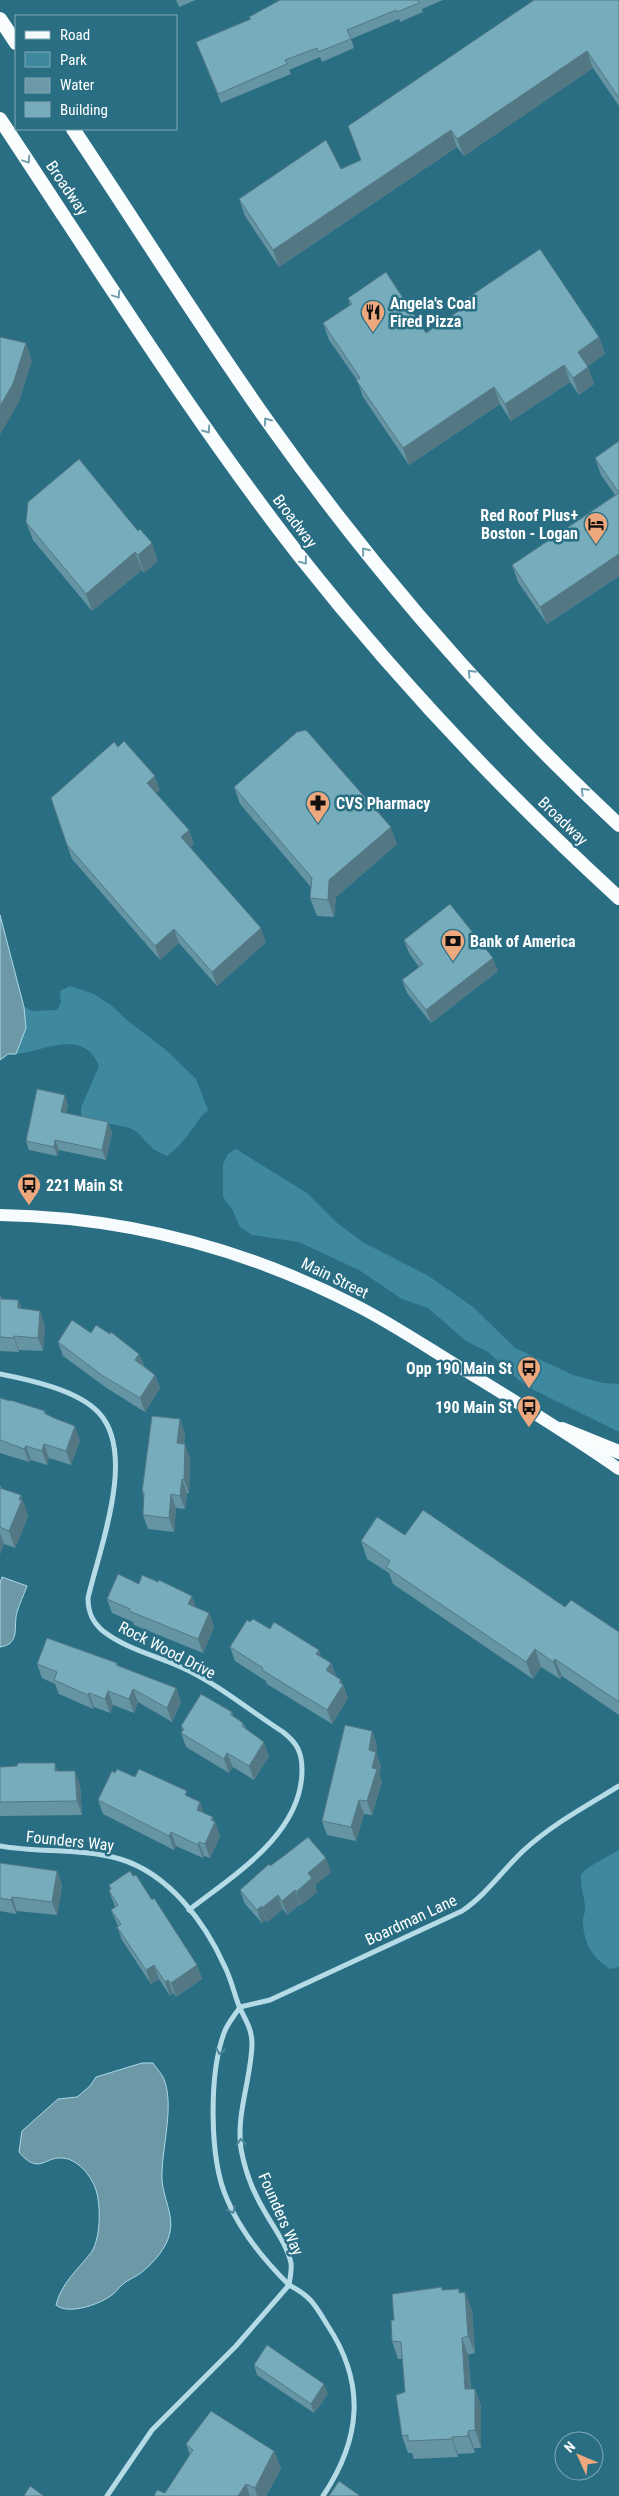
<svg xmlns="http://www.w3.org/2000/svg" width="619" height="2496" viewBox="0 0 619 2496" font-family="'Roboto Condensed',sans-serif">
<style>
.green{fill:#3f89a0}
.water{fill:#6d99a7;stroke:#aad9e7}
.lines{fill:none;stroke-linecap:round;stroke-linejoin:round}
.minor{stroke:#b5dbe7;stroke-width:5}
.primary{stroke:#f6fbfe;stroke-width:12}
.trunk{stroke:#fafdfe;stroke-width:14}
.wall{fill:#6594a2}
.shaded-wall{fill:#537884}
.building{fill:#76acbc;stroke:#537884}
.oneway{stroke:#73a0af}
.oneway2{stroke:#4d899d}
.labels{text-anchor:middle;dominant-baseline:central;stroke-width:5;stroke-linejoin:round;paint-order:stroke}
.street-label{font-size:16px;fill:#fff;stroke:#2a6e84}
.poi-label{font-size:16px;font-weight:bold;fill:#fff;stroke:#2a6e84;text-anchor:start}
</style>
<rect width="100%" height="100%" fill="#2a6e84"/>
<g class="green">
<path d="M70,986L94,994L112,1006L128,1021L166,1050L196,1079L208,1110C199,1117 197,1124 190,1132C184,1141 176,1149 167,1156L153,1149L137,1132L130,1128L88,1119L81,1115V1108L99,1066C84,1028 45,1051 16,1054L26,1028L24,1007L32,1011L57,1010L61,1002L60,991Z"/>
<path d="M236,1149L307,1193L337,1223L364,1243L427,1275L456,1295L473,1307L515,1348L573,1375L603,1383L619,1384V1432L534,1390L520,1381L488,1352L466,1341L428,1308L402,1299L359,1270L299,1242L252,1235L240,1227L232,1209L223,1197V1164L228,1154Z"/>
<path d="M619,1850V1967L610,1969C593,1958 584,1944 583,1924C582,1919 585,1914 585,1909C585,1896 580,1889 581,1874L589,1867Z"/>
</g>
<g class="water">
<path d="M0,915L24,1007L26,1028L16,1054H8L0,1060Z"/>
<path d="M2,1577L27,1586C24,1594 20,1603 17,1612C13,1627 21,1644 0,1647V1583Z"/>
<path d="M142,2063H153C157,2069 163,2075 165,2082C174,2110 161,2150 162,2180C163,2197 174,2216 170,2232C167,2248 154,2262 142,2272C136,2277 129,2279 123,2284C118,2288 115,2294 109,2297C97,2305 68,2315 56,2305C61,2284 78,2269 90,2254C101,2241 101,2205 96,2190C91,2175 77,2158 61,2158C53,2157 46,2163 38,2164C30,2164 24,2158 19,2152L22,2131L58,2099L77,2097L90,2086L96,2077Z"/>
</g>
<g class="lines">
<g class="minor">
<path d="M0,1374C30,1380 78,1390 99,1413C137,1454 99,1550 88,1598C88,1612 92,1622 103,1631C126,1649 157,1656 183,1668C218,1684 250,1711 283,1732C297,1743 302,1752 302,1770C302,1834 234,1875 189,1910"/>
<path d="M0,1846C39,1853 81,1848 120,1859C169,1874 205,1922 225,1967C231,1979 234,1993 239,2006C245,2020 252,2028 252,2044C251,2080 236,2113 241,2149C245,2171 254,2194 265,2212C274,2228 287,2245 291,2263C292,2269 290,2278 289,2285C265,2261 240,2231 227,2199C209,2159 209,2074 224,2033C227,2024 235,2015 240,2007"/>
<path d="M240,2007L270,2000L462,1911C486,1895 502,1871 523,1851C551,1825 586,1806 619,1786"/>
<path d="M107,2496L152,2430L236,2346L289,2285C312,2297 315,2305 328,2326C366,2384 361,2439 323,2496"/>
</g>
<path class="primary" d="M0,1215C126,1217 247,1249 359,1307C396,1326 431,1350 466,1371C518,1403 569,1434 619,1469"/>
<g class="trunk">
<path d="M0,19L16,43"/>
<path d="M0,119C97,265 190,415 298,554C395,677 503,792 619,898"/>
<path d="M73,129C138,226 200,326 268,422C371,567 489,704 619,825"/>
<path d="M562,1429L619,1452"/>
</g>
</g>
<g class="wall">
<path d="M176,0H196L179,7Z"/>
<path d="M280,0H443L422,9L423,12L400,22L399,19L351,39L354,48L322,62L320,57L289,70L291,74L221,103L196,42L250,19Z"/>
<path d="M619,0V106L593,68L464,156L457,147L279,267L245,216L239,199L341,169L361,160L348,126Z"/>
<path d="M348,298L426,333L465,307L463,301L599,337L605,354L587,366L594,384L579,395L570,382L511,421L500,404L409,465L363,397L357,380L329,340L323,323L350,305Z"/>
<path d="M619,441V576L547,624L518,582L512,565L615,495L601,475L595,458Z"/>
<path d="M28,502L158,561L144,573L142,570L92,611L33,540L26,522Z"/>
<path d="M234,787L397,844L336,897L334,917L317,916L310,898L311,887L240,804Z"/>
<path d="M160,790L156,793L189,830L194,844L190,847L266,942L217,986L179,943L160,960L72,859L67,845Z"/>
<path d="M404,940L498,971L431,1023L407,993L402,980L419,967L409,953Z"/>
<path d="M68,1105L66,1113L112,1132L106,1160L59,1150L57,1156L29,1150L26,1141Z"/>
<path d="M0,1296H1L2,1299L18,1300L22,1309L45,1325L43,1351L19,1350V1352L0,1351Z"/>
<path d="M91,1333L139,1354L144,1366L155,1375L160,1388L145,1412L108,1389L63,1356L58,1342Z"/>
<path d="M0,1398L45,1411L46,1414L80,1440L71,1465L49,1458L47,1465L31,1460L29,1462L0,1453Z"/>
<path d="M185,1433L184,1444L190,1458L189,1493H187L185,1509L176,1508L174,1532L148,1529L143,1515L144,1497L142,1492Z"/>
<path d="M0,1485L2,1489L27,1512V1514L28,1517L15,1548L4,1544L0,1554Z"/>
<path d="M405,1535L565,1607L619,1632V1715L562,1676L560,1679L541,1667L533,1679L393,1584L389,1573L367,1559L361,1541Z"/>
<path d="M139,1584L209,1613L214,1627L203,1653L134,1625L133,1622L112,1613L107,1599Z"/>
<path d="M250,1622L270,1629L322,1657L331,1663L336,1676L341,1680L348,1698L332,1724L267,1684L266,1681L235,1661L230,1647Z"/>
<path d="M117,1663L118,1666L176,1688L181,1702L172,1722L138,1702L134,1713L113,1705L110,1713L94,1707L93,1709L59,1694L55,1684L42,1678L37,1664Z"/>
<path d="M232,1712L233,1716L243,1723L246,1729L269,1756L254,1780L233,1767L229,1773L186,1747L181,1733L183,1731L181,1726Z"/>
<path d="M372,1731L377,1745L376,1753L381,1766L379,1774L382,1782L372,1815L364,1814L356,1841L327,1835L322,1821Z"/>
<path d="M0,1767L58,1771L80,1785L82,1815L0,1816Z"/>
<path d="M115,1773L135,1777L189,1797L205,1814L215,1822L220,1836L210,1858L204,1856L203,1858L176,1846L174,1850L103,1814L98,1800Z"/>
<path d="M0,1863L57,1871L62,1885L57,1915L17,1911L16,1914L0,1911Z"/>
<path d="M270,1866L331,1872L315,1885L317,1892L301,1905L300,1904L287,1915L283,1909L267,1922L266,1920L262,1923L245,1904L240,1890Z"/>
<path d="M133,1876L152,1900L197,1965L202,1979L176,1997L173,1993L170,1996L159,1979L151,1984L122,1940L117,1927L118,1926L111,1910L115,1907L114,1904L109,1891L110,1889L109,1885Z"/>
<path d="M443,2290L460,2293L472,2310L475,2353L468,2355L471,2389H475L481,2406V2448H474L475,2453L458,2454V2457L414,2459L412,2453H408L402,2436L405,2392L403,2359H398L392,2341L394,2320Z"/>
<path d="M254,2365L328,2394L314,2413L257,2375Z"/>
<path d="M186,2444L274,2451L281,2469L266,2496H154L165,2493L190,2455Z"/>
</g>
<g class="shaded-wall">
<path d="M587,51L593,68L464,156L457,139Z"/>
<path d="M451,130L457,147L279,267L273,250Z"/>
<path d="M599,337L605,354L584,369L578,352Z"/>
<path d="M26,343L32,361L19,402L0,435V406Z"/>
<path d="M564,365L570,382L511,421L505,404Z"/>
<path d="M588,367L594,384L579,395L573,378Z"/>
<path d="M494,387L500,404L409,465L403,448Z"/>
<path d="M152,543L158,561L144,573L138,555Z"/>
<path d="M135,552L142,570L92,611L86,594Z"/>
<path d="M619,554V576L547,624L540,607Z"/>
<path d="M155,776L160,790L152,796L147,783Z"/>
<path d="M391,827L397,844L336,897L334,917L328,900L329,880Z"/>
<path d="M189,830L194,844L186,851L181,837Z"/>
<path d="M261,928L266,942L217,986L212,972Z"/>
<path d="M174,929L179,943L160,960L155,946Z"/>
<path d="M493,958L498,971L431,1023L426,1010Z"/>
<path d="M65,1095L68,1105L64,1122L61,1112Z"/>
<path d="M108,1122L112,1132L106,1160L102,1150Z"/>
<path d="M55,1140L59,1150L57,1156L54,1147Z"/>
<path d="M18,1300L24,1314L18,1308Z"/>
<path d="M40,1311L45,1325L43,1351L38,1338Z"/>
<path d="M14,1336L19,1350V1352L14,1338Z"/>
<path d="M139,1354L144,1368L135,1360Z"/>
<path d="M155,1375L160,1388L145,1412L140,1398Z"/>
<path d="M180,1419L185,1433L182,1457L177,1443Z"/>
<path d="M75,1426L80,1440L71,1465L66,1451Z"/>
<path d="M44,1444L49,1458L47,1465L42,1451Z"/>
<path d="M185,1444L190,1458L189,1493L184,1480Z"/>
<path d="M26,1446L31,1460L29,1462L24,1449Z"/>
<path d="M182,1479L187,1493L185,1509L180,1496Z"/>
<path d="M171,1494L176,1508L174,1532L169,1518Z"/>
<path d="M21,1495L27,1512V1514L28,1517L15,1548L9,1531Z"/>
<path d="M0,1533L4,1544L0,1554Z"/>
<path d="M192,1596L197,1610L188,1604Z"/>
<path d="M209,1613L214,1627L203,1653L198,1639Z"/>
<path d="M535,1649L541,1667L533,1679L526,1662Z"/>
<path d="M319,1650L324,1664L316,1654Z"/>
<path d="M555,1659L562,1676L560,1679L553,1662Z"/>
<path d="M331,1663L336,1677L326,1670Z"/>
<path d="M341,1680L348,1698L332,1724L327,1710Z"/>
<path d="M176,1688L181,1702L172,1722L167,1708Z"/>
<path d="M133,1689L138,1702L134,1713L129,1699Z"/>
<path d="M108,1691L113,1705L110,1713L105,1699Z"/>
<path d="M89,1693L94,1707L93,1709L88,1695Z"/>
<path d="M372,1731L377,1745L376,1753L381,1766L379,1774L382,1782L372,1815L367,1801L372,1768L369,1750Z"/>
<path d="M264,1742L269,1756L254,1780L249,1766Z"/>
<path d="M227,1753L233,1767L229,1773L224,1759Z"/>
<path d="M55,1763L60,1776L55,1771Z"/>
<path d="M75,1771L80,1785L82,1815L77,1801Z"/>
<path d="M359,1800L364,1814L356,1841L351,1827Z"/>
<path d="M200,1802L205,1816L197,1810Z"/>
<path d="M213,1817L215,1823V1822L220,1836L210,1858L205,1844Z"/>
<path d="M171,1832L176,1846L174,1850L169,1836Z"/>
<path d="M199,1842L204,1856L203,1858L198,1845Z"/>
<path d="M326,1858L331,1872L315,1885L317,1892L301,1905L296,1892L308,1873Z"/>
<path d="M57,1871L62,1885L57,1915L52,1902Z"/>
<path d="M295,1890L300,1904L287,1915L282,1901Z"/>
<path d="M278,1895L283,1909L267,1922L262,1908Z"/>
<path d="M12,1897L17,1911L16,1914L11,1900Z"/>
<path d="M261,1906L266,1920L262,1923L257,1910Z"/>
<path d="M154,1965L159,1979L151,1984L146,1970Z"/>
<path d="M197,1965L202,1979L176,1997L171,1983Z"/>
<path d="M168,1980L173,1993L170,1996L165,1982Z"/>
<path d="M465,2292L472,2310L475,2353L468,2336Z"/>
<path d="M462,2338L468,2355L472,2407L465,2389Z"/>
<path d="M324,2384L328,2394L314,2413L311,2404Z"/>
<path d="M475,2389L481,2406V2448L475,2430Z"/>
<path d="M468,2431L474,2448L475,2453L468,2436Z"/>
<path d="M452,2437L458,2454V2457L452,2439Z"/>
<path d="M274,2451L281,2469L266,2496H257L255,2488Z"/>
<path d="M246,2484L250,2496H238Z"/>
</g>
<g class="building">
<path d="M280,0H418L419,3L397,12L396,10L347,30L351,39L318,52L317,48L285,60L287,64L218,94L196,42L251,19L249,17Z"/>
<path d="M534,0H619V98L587,51L457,139L451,130L273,250L239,199L326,140L341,169L361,160L348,126Z"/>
<path d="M540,249L599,337L578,352L588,367L573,378L564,365L505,404L494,387L403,448L356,380L360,378L323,323L352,304L348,298L386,272L426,333L466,306L463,301Z"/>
<path d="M0,337L26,343L13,384L0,406Z"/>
<path d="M619,441V554L540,607L512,565L619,493L595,458Z"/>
<path d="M79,459L138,531L140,529L152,543L138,555L135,552L86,594L26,522L28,502Z"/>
<path d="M306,730L391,827L329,880L328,900L310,898L312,878L234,787L297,732Z"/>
<path d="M124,741L155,776L147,783L189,830L181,837L261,928L212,972L174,929L155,946L67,845L51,798L114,742L118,747Z"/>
<path d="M450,904L493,958L426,1010L402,980L423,964L404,940Z"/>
<path d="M37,1089L65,1095L61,1112L108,1122L102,1150L55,1140L54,1147L26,1141Z"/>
<path d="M0,1296H1V1299L18,1300V1308L40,1311L38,1338L14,1336V1338L0,1337Z"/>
<path d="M72,1320L91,1333L96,1325L110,1334L111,1332L139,1354L135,1360L155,1375L140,1398L103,1376L58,1342Z"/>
<path d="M0,1398L10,1401V1400L45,1411L44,1413L54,1418L75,1426L66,1451L44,1444L42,1451L26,1446L24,1449L0,1440Z"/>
<path d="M152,1416L180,1419L177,1443L185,1444L184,1480L182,1479L180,1496L171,1494L169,1518L143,1515L144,1492H142Z"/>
<path d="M0,1488L21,1495L19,1500H22L9,1531L0,1527Z"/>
<path d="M423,1510L565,1607L571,1600L619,1632V1702L555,1659L553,1662L535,1649L526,1662L386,1567L390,1561L361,1541L377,1517L405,1535Z"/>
<path d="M118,1574L139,1584L142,1575L158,1582L159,1580L192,1596L188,1604L209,1613L198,1639L129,1611L130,1609L107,1599Z"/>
<path d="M253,1619L270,1629L274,1622L319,1650L316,1654L331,1663L326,1670L341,1680L339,1682L343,1685L327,1710L262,1670L263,1668L230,1647L247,1620L250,1622Z"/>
<path d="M47,1638L117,1663L116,1665L176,1688L167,1708L133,1689L129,1699L108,1691L105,1699L89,1693L88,1695L54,1680L57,1672L37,1664Z"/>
<path d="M201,1694L232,1712L230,1714L243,1723L242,1726L264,1742L249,1766L227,1753L224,1759L181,1733L184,1729L181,1726Z"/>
<path d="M345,1725L372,1731L369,1750L376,1752L372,1768L377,1769L367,1801L359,1800L351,1827L322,1821Z"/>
<path d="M18,1763H55V1771H75L77,1801L0,1802V1767L17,1766Z"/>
<path d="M117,1769L135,1777L139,1769L187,1791L185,1795L200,1802L197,1810L213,1817L211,1820L215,1822L205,1844L199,1842L198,1845L171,1832L169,1836L98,1800L112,1771L115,1773Z"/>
<path d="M308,1837L326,1858L308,1873L312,1878L296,1892L295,1890L282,1901L278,1895L262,1908L261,1906L257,1910L240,1890L269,1864L270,1866L285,1855Z"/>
<path d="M0,1863L57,1871L52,1902L12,1897L11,1900L0,1898Z"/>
<path d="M130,1871L133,1876L136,1875L152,1900L154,1898L197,1965L171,1983L168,1980L165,1982L154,1965L146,1970L117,1927L121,1924L111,1910L118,1905L109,1891L111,1889L109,1885Z"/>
<path d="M442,2287V2290L459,2289V2293L465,2292L468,2336L462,2338L465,2389H475V2430L468,2431V2436L452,2437V2439L408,2441V2435L402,2436L396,2395L405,2392L401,2342L392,2341L391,2320H394L392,2294Z"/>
<path d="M267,2345L324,2384L311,2404L254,2365Z"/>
<path d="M211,2411L274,2451L255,2488L246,2484L238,2496H154L157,2490L165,2493L193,2450L186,2444Z"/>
<path d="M339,2481L359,2495V2496H329Z"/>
<path d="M30,2486L44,2496H24Z"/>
</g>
<defs><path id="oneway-chevron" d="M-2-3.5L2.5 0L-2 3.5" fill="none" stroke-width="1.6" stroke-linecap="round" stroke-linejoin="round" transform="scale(1.25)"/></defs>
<g class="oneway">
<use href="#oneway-chevron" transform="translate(27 160) rotate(56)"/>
<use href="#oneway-chevron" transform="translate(117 295) rotate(56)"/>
<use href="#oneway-chevron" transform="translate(267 421) rotate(-125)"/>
<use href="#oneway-chevron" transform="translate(207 430) rotate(55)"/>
<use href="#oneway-chevron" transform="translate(365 551) rotate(-129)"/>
<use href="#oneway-chevron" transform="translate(304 561) rotate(52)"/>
<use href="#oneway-chevron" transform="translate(471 673) rotate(-133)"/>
<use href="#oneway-chevron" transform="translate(584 791) rotate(-134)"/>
</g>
<g class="oneway2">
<use href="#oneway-chevron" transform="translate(220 2051) rotate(101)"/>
<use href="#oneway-chevron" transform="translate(241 2142) rotate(-94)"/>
<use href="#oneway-chevron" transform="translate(232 2210) rotate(63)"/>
</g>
<defs>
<g id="restaurant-pin" transform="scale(1.25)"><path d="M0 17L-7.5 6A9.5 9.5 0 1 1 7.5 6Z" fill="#eda97d" stroke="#2a6e84"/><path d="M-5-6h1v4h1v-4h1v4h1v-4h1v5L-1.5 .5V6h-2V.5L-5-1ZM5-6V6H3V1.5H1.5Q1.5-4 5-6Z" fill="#111"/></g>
<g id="hotel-pin" transform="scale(1.25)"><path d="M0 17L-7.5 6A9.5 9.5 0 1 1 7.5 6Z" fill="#eda97d" stroke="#2a6e84"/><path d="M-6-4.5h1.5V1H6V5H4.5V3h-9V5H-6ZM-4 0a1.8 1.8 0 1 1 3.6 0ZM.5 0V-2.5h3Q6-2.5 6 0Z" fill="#111"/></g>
<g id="pharmacy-pin" transform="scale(1.25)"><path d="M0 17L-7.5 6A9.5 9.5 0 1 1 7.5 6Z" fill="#eda97d" stroke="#2a6e84"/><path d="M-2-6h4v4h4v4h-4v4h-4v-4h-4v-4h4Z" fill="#111"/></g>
<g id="bank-pin" transform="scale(1.25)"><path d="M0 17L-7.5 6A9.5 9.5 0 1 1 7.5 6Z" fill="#eda97d" stroke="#2a6e84"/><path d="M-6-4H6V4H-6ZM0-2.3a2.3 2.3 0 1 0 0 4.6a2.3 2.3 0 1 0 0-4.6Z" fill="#111"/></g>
<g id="bus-pin" transform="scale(1.25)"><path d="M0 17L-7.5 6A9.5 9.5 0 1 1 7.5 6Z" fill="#eda97d" stroke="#2a6e84"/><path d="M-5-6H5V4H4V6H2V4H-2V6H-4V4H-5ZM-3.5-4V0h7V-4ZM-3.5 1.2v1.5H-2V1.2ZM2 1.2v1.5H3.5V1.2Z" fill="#111"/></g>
</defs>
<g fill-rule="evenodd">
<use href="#restaurant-pin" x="373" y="312"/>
<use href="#hotel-pin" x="596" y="524"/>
<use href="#pharmacy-pin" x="318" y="803"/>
<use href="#bank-pin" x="453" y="941"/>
<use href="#bus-pin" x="29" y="1185"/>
<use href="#bus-pin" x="529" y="1368"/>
<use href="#bus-pin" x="529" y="1407"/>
</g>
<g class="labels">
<g class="street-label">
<text transform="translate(67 188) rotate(56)">Broadway</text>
<text transform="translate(295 521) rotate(53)">Broadway</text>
<text transform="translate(563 821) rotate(44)">Broadway</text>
<text transform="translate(335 1278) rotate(26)">Main Street</text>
<text transform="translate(167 1650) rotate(27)">Rock Wood Drive</text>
<text transform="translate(70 1841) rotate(6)">Founders Way</text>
<text transform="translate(411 1920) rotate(-25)">Boardman Lane</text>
<text transform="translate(281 2214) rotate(66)">Founders Way</text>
</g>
<g class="poi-label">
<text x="390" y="303">Angela's Coal<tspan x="390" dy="18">Fired Pizza</tspan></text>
<text x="578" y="515" text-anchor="end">Red Roof Plus+<tspan x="578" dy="18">Boston - Logan</tspan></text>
<text x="336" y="803">CVS Pharmacy</text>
<text x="470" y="941">Bank of America</text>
<text x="46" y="1185">221 Main St</text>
<text x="512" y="1368" text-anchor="end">Opp 190 Main St</text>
<text x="512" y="1407" text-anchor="end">190 Main St</text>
</g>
</g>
<rect x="15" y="15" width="162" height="115" fill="#2a6e84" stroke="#7fa8b5"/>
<rect x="25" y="31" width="25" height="8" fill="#f6fbfe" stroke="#7fa8b5"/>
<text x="60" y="40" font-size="15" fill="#ffffff">Road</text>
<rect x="25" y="52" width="25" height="15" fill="#3f89a0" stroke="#7fa8b5"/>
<text x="60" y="65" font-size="15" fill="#ffffff">Park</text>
<rect x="25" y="78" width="25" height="15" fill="#6d99a7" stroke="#7fa8b5"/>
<text x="60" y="90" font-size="15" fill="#ffffff">Water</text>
<rect x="25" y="102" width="25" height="15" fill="#76acbc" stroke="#7fa8b5"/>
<text x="60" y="115" font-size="15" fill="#ffffff">Building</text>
<g transform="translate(579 2456) rotate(314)"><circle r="24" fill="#2a6e84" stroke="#7fa8b5"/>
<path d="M0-4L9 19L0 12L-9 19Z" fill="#eda97d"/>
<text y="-8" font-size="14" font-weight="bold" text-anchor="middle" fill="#ffffff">N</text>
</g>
</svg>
